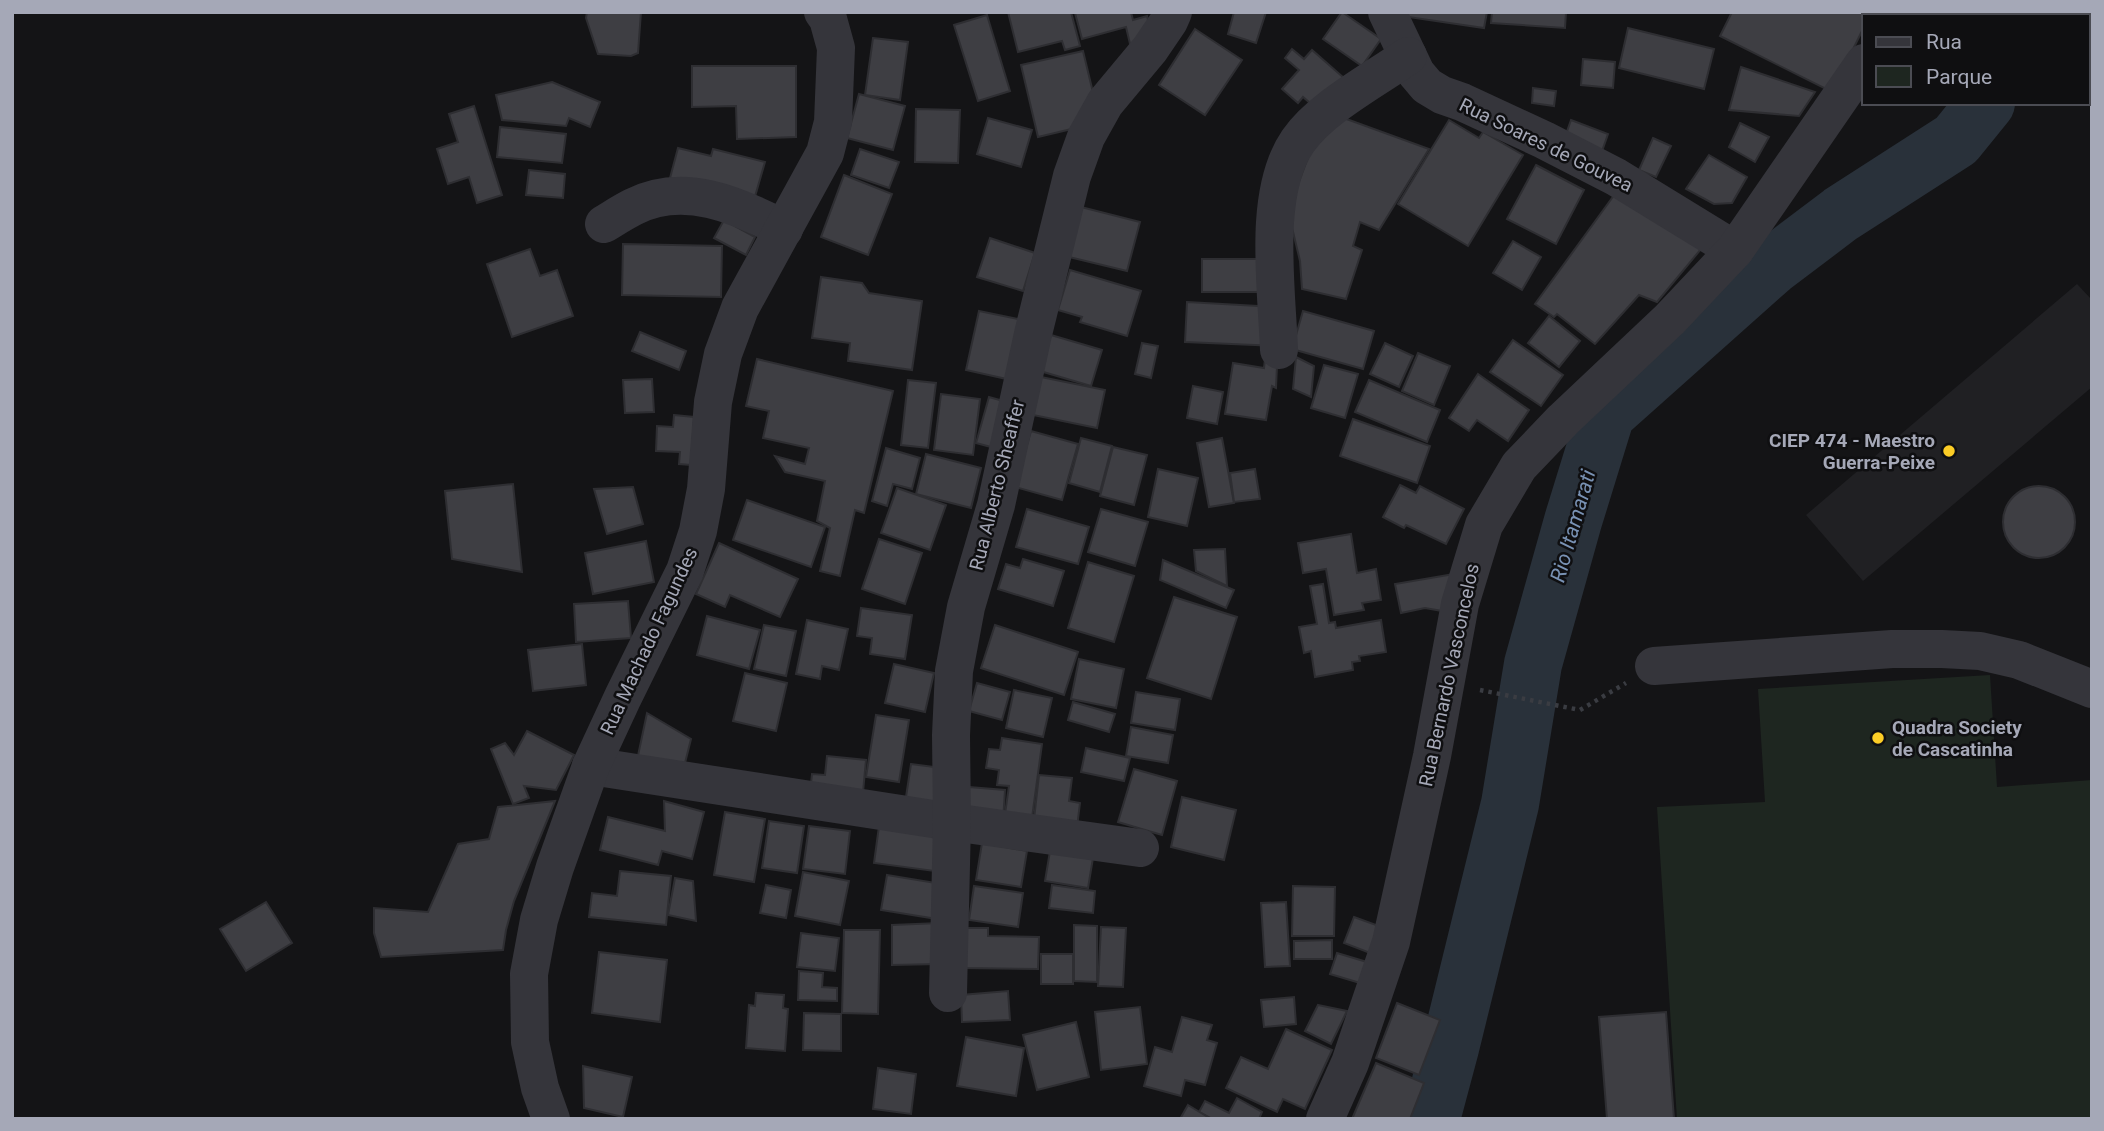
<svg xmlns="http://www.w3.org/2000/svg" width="2104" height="1131" viewBox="0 0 2104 1131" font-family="Roboto,sans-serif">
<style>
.built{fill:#202023}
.green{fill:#1e2620}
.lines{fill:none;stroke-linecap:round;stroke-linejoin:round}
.river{stroke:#29313a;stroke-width:58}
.building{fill:#3e3e43;stroke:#2e2e32;stroke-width:2}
.path{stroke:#3a3c42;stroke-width:4.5;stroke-dasharray:3.5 5;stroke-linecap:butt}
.minor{stroke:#35353b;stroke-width:38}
.poi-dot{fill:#fccd26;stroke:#0f0f11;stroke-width:2.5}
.labels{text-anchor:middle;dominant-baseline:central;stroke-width:5;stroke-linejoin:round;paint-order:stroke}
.street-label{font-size:19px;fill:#a5a8b7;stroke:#0f0f11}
.poi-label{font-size:19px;font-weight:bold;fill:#a5a8b7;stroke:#0f0f11;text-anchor:end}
.water-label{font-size:21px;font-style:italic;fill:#7992b4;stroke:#0f0f11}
</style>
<rect width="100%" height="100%" fill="#141416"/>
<path class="built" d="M2077,284L2092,300V387L1863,581L1806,515Z"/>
<path class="green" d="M1990,675L1997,787L2092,780V1119H1677L1657,807L1765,802L1758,689Z"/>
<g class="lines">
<g class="river">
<path d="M2049,16L2051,12"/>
<path d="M1431,1119L1450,1048L1510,804L1533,664L1573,521L1606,414L1771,267L1841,214L1956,140L1986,103"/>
</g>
</g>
<g class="building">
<path d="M587,12H641L638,53L631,56L598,54L586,18Z"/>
<path d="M1008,12H1071L1080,46L1065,50L1062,41L1018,52Z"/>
<path d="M1131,12L1133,20L1147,16L1154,42L1131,48L1126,27L1082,39L1075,13Z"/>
<path d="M1234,12H1266L1256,43L1228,34Z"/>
<path d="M1342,12L1381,39L1362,66L1323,39Z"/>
<path d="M1408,12H1487L1484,28L1408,17Z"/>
<path d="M1492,12H1566L1565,28L1491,23Z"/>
<path d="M1732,12H1872L1870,16H1864V27L1832,92L1720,36Z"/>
<path d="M987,15L1010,91L978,101L954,25Z"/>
<path d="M1628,28L1714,49L1704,89L1619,68Z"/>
<path d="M1195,29L1242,60L1205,115L1159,85Z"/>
<path d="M873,38L908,42L900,100L865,95Z"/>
<path d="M1292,49L1304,59L1312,50L1344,78L1317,109L1303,97L1298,103L1282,89L1299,70L1285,58Z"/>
<path d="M1083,51L1097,109L1084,126L1038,137L1021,65Z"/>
<path d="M1583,59L1615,62L1613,88L1581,85Z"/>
<path d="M692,66H796V137L737,139L736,106L692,107Z"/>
<path d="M1741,67L1815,92L1799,116L1729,110Z"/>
<path d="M552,82L600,102L590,127L569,118L566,126L502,120L496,95Z"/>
<path d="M1533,88L1556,91L1554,106L1532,103Z"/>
<path d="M859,94L905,106L893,150L847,138Z"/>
<path d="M474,106L502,195L477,203L469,177L448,184L437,149L458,142L449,114Z"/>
<path d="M916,109L960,110L958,163L915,162Z"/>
<path d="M1341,117L1429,149L1379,230L1360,222L1353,246L1362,250L1346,299L1302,289L1300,261L1288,211L1313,144Z"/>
<path d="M988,118L1032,130L1021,167L977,154Z"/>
<path d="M1449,120L1479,138L1483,132L1523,155L1468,246L1398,204Z"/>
<path d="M1571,120L1608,134L1601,154L1564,140Z"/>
<path d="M1740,123L1769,137L1755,162L1729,147Z"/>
<path d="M500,127L566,134L562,163L497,157Z"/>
<path d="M1653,138L1671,146L1656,177L1639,170Z"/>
<path d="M678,148L711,156L713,149L765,162L754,200L670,178Z"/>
<path d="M860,149L899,162L889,188L851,175Z"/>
<path d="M1709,155L1747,177L1732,203L1714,204L1686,189Z"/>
<path d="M1536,165L1584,190L1556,244L1507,219Z"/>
<path d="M529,170L565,174L563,198L526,195Z"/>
<path d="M844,175L892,194L868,255L821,237Z"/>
<path d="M1620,187L1706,243L1657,302L1639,295L1595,344L1557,314L1554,317L1535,304Z"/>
<path d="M1081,207L1140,222L1127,271L1069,257Z"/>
<path d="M724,220L755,237L746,255L714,238Z"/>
<path d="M990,238L1035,253L1023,291L977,277Z"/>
<path d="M1513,241L1541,257L1522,290L1493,273Z"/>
<path d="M623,244L722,246L721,297L622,295Z"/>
<path d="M530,249L540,276L557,270L573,316L512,337L487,264Z"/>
<rect x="1202" y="259" width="60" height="33"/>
<path d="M1070,270L1141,291L1127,336L1080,322L1082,317L1058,310Z"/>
<path d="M821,277L862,283L869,293L922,301L912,370L848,361L850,343L812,338Z"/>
<path d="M1187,302L1277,307L1275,346L1185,342Z"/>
<path d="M979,311L1023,320L1011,380L966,370Z"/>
<path d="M1303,311L1374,331L1363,369L1292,349Z"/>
<path d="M1549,316L1580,341L1559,367L1528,343Z"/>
<path d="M640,332L686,351L679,370L632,351Z"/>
<path d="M1051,335L1102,350L1091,386L1040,371Z"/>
<path d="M1513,340L1563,375L1541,406L1490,372Z"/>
<path d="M1142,343L1158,346L1151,378L1135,374Z"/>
<path d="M1385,343L1413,356L1399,387L1370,374Z"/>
<path d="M1418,353L1450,366L1434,405L1402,391Z"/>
<path d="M1296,357L1314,366L1311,397L1293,389Z"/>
<path d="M757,359L893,391L864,513L855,510L840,576L820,571L830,528L817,521L825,481L785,472L775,456L805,464L809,448L763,438L769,411L746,406Z"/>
<path d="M1265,359L1277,366L1276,388L1272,386L1266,420L1225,414L1233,363L1264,368Z"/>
<path d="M1324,365L1358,374L1345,418L1311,408Z"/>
<path d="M1478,374L1529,410L1508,441L1477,420L1469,431L1449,418Z"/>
<path d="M1041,377L1105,390L1097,428L1033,415Z"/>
<path d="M652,379L654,412L625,413L623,380Z"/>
<path d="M908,380L936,383L928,448L901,445Z"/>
<path d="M1369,380L1440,410L1427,442L1355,412Z"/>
<path d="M1193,386L1223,392L1217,424L1187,418Z"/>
<path d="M941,394L980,399L973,455L934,450Z"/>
<path d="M989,397L1014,404L1002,450L976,443Z"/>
<path d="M674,415L694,417L691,465L679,464L680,452L656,451L657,426L673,427Z"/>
<path d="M1353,419L1430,446L1417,483L1340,456Z"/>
<path d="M1031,431L1078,444L1062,500L1015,487Z"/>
<path d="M1081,438L1112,446L1100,492L1069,483Z"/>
<path d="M1222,438L1234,503L1209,507L1197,443Z"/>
<path d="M1113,447L1147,455L1134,505L1100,496Z"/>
<path d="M886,448L920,458L912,489L893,484L887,506L872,501Z"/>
<path d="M926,454L981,468L971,508L916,494Z"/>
<path d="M1158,469L1198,478L1187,526L1148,517Z"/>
<path d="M1255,469L1260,499L1234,502L1230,473Z"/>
<path d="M513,484L522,572L452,559L445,491Z"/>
<path d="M1400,485L1416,493L1420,486L1464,509L1446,544L1406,525L1404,528L1383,517Z"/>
<circle cx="2039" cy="522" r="36"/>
<path d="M633,487L643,524L607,534L594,489Z"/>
<path d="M897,488L946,505L930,550L881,533Z"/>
<path d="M747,500L825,527L811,567L733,540Z"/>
<path d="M1027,509L1089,527L1078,564L1016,547Z"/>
<path d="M1101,509L1148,522L1135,566L1088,552Z"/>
<path d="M1351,534L1357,573L1376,569L1381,600L1362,603L1364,610L1334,615L1326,569L1303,573L1298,543Z"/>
<path d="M879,539L922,553L905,604L862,589Z"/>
<path d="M646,541L654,582L593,594L585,553Z"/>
<path d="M719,543L798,579L780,617L730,595L725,607L696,594Z"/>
<path d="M1225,549L1227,586L1196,571L1194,550Z"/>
<path d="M1023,559L1064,571L1053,606L998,589L1006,564L1020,568Z"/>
<path d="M1163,560L1234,590L1226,608L1160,580Z"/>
<path d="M1088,562L1134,576L1114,642L1068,628Z"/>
<path d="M1454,574L1448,612L1425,608L1401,613L1395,584Z"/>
<path d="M1323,584L1329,623L1335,622L1336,628L1381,620L1386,652L1359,656L1360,661L1352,662L1353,670L1315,677L1311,651L1304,653L1299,627L1317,624L1310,586Z"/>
<path d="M1174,597L1237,617L1211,699L1147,678Z"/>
<path d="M628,601L631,638L576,642L574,604Z"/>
<path d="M861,608L912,615L905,659L870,654L872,638L857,636Z"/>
<path d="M707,616L760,630L749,669L697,655Z"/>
<path d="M807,620L848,629L839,670L822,666L820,679L796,674Z"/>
<path d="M764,625L796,631L786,676L754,669Z"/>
<path d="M995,625L1078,652L1064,695L981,668Z"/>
<path d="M582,644L586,685L533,691L528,650Z"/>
<path d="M1079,659L1124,669L1116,708L1071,699Z"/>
<path d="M894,664L934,673L925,712L885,703Z"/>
<path d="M745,673L787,683L776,731L733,721Z"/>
<path d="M977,683L1010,692L1002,720L969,711Z"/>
<path d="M1014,690L1052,698L1043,737L1006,728Z"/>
<path d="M1136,692L1180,699L1175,730L1131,723Z"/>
<path d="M1073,702L1115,714L1109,732L1068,720Z"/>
<path d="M647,713L691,739L682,775L636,765Z"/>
<path d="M876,715L909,720L899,782L866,777Z"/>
<path d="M1131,727L1173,735L1168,763L1126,756Z"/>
<path d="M527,731L574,755L556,790L524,786L529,798L513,804L491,749L505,743L514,755Z"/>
<path d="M1002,738L1042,744L1032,818L1005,814L1009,786L997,785L999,770L986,768L989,749L1000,750Z"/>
<path d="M1086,748L1130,758L1124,781L1081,772Z"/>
<path d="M827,756L866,760L862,803L810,793L812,774L825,775Z"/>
<path d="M911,764L950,769L944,815L904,810Z"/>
<path d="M1134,769L1177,781L1162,835L1118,822Z"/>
<path d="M1039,775L1072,778L1069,801L1080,803L1077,827L1033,828Z"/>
<path d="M969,787L1005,790L1003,822L967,820Z"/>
<path d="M1182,797L1236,810L1224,860L1171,847Z"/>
<path d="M555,801L514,901L506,930L503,950L381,957L374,933V908L428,912L458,844L489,839L498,807Z"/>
<path d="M664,801L704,812L692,859L662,851L658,865L600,850L608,817L665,831Z"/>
<path d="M725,812L765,819L754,882L714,875Z"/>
<path d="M769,821L804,826L797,873L762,868Z"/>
<path d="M809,826L850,831L845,874L803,869Z"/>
<path d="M879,826L939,834L934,871L874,863Z"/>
<path d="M982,843L1027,851L1021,887L976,880Z"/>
<path d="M1051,845L1094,852L1088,888L1045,881Z"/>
<path d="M620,871L671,876L666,925L589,917L592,893L617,896Z"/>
<path d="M803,872L849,881L840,925L795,916Z"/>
<path d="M887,875L942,884L937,919L881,910Z"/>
<path d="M675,878L693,881L696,921L668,915Z"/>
<path d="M766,885L791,890L786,918L760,913Z"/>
<path d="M1052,885L1095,891L1093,913L1049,908Z"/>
<path d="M974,886L1023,893L1018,927L969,920Z"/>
<path d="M1293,886L1335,887L1334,936H1292Z"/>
<path d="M266,902L292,943L246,971L220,929Z"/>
<path d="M1286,902L1290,966L1265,967L1261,903Z"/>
<path d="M1354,917L1379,926L1370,953L1344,943Z"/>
<path d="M939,923L940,964L892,965V925Z"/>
<path d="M1074,925L1097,926V982L1074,981Z"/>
<path d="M1101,927L1126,928L1123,987L1098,986Z"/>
<path d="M963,928H988V936L1039,937L1038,969L963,968Z"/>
<path d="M844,930H880L878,1014L842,1013Z"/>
<path d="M801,933L839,938L835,971L797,967Z"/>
<path d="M1332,940V959H1294V941Z"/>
<path d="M599,952L667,960L660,1022L592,1013Z"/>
<path d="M1337,953L1367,962L1360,983L1330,974Z"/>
<rect x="1041" y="954" width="32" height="30"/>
<path d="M799,971L823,973L822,987L837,988V1001L798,1000Z"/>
<path d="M1008,991L1010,1020L962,1022L961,995Z"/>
<path d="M756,993L784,995L783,1008L788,1009L785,1051L746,1048L749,1005L755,1006Z"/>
<path d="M1294,997L1296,1024L1264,1027L1261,1000Z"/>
<path d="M1397,1003L1440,1020L1419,1075L1376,1058Z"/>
<path d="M1318,1005L1347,1011L1331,1044L1305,1031Z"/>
<path d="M1140,1007L1147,1064L1101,1070L1095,1012Z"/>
<path d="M1666,1012L1674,1119H1607L1599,1017Z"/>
<path d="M804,1013L841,1014V1051L803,1050Z"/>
<path d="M1182,1017L1212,1025L1207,1040L1217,1043L1205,1085L1185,1080L1181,1096L1144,1086L1155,1047L1172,1052Z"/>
<path d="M1076,1022L1089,1077L1037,1090L1023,1035Z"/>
<path d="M1286,1029L1332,1050L1305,1109L1283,1099L1277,1112L1226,1088L1241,1057L1268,1069Z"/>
<path d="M966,1037L1024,1048L1016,1096L957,1086Z"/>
<path d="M1376,1063L1424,1083L1410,1119H1352Z"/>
<path d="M583,1066L632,1077L623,1117L584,1108Z"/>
<path d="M878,1068L916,1074L911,1114L873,1109Z"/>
<path d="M1237,1098L1262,1112L1259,1119H1212L1199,1112L1205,1101L1229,1113Z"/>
<path d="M1188,1105L1211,1119H1180Z"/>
</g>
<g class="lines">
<path class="path" d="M1480,690L1580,710L1626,683"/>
<g class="minor">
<path d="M1387,12L1416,73L1427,86L1442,95L1462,102L1544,140L1616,177L1735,250"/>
<path d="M1895,16L1897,12"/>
<path d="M604,224C614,218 623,212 633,207C684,181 737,205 784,229"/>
<path d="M1279,350C1277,289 1262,193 1298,141C1322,107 1374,80 1408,56"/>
<path d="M1654,666L1892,649H1942L1980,651L2019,660L2092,689"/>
<path d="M591,766L952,822L1140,848"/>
<path d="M948,993L952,822L951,735L954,671L966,607L996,505L1033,334L1072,176L1086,137L1105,103L1150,49L1169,21L1173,12"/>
<path d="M551,1119L540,1088L530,1042L529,974L539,920L555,867L591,766L623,697L685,571L698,531L706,489L713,402L723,354L740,308L825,153L833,122L836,48L828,19L823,12"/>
<path d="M1325,1119L1350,1063L1391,942L1432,756L1460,604L1484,525L1519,466L1563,420L1670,319L1735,250L1864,63"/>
</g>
</g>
<g class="poi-dot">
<circle cx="1949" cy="451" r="7"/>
<circle cx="1878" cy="738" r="7"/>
</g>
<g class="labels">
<g class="street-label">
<text transform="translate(1546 145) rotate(26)">Rua Soares de Gouvea</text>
<text transform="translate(997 485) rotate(-76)">Rua Alberto Sheaffer</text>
<text transform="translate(649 641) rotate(-65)">Rua Machado Fagundes</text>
<text transform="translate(1449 675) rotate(-78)">Rua Bernardo Vasconcelos</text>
</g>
<g class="poi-label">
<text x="1935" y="440">CIEP 474 - Maestro<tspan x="1935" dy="22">Guerra-Peixe</tspan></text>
<text x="1892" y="727" text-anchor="start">Quadra Society<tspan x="1892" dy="22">de Cascatinha</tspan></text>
</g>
<g class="water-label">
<text transform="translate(1573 526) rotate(-74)">Rio Itamarati</text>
</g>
</g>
<rect width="2104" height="1131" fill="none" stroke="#a5a8b7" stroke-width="28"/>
<rect x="1862" y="14" width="228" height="91" fill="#0f0f11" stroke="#4b4c53" stroke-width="2"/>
<rect x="1876" y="37" width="35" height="10" fill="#35353b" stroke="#4b4c53" stroke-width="2"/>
<text x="1926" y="49" font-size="21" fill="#a5a8b7">Rua</text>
<rect x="1876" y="66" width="35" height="21" fill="#1e2620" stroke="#4b4c53" stroke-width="2"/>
<text x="1926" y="84" font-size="21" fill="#a5a8b7">Parque</text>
</svg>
